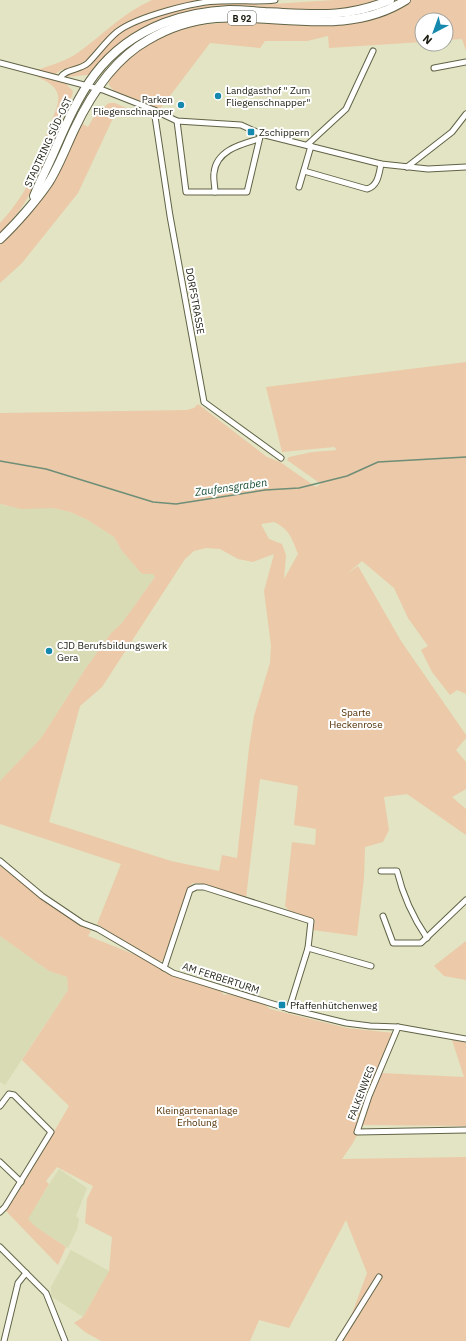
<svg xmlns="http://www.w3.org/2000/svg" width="466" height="1341" viewBox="0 0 466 1341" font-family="'IBM Plex Sans',sans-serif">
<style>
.built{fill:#d8dbb3}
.green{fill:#ecc9a8;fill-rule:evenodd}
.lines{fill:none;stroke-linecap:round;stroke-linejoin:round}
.stream{stroke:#6e8e77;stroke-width:1.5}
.street-casing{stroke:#616346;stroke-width:7}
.primary-casing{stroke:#616346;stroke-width:10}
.street{stroke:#fff;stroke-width:5}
.primary{stroke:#fff;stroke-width:8}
.poi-dot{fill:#1488ad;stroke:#fff;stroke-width:1.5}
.labels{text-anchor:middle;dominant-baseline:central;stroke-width:4;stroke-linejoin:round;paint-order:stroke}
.shield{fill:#fff;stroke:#5f5f57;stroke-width:1}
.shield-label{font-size:9px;font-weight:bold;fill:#1a1b0f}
.poi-label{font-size:10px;fill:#1a1b0f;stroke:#fff;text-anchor:start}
.street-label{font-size:10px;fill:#1a1b0f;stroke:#fff}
.park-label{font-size:10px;fill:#532f03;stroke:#fff}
.water-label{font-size:11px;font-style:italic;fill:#194f33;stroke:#fff}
</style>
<rect width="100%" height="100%" fill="#e2e4c3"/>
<g class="built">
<path d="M0,504L5,506L53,508L70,512L86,519L114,537L122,551L142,574H154L155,577L122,623L111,633L86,668L41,738L0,781Z"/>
<path d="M0,936L49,971L67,977L68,990L5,1085L0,1082Z"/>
<path d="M59,1169L87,1188L76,1216L79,1219L77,1229L68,1248L26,1221Z"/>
<path d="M71,1250L109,1271L83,1317L51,1296V1287Z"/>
</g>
<g class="green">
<path d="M152,0H214L140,16L114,32L81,65L61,70L54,75L37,70C52,65 66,61 79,52C104,34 124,12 152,0Z"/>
<path d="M334,0H383L366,6L322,12L256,8L141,30L115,48L88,75L65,77L66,74L84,69L120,32L134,23L163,14L211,4H257V5Z"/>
<path d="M412,0H466V51L462,39L446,40V20H422V42L329,48L328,36L307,41H265L260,48L210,43L160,109L114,91L109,85C108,75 119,68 126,62C188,0 268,32 344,24C367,22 392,12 412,0Z"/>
<path d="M36,76L68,83L67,85L73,91L72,96L52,135L54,136C44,171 26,208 0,233V223C17,205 32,181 41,157C44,148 45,137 49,128C52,118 60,105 58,95C55,84 45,81 36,76Z"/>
<path d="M109,103H115L128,109L119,111L114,116L78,193L22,263L0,283V244L22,222L83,124L88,127L96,113Z"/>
<path d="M466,362V694L457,690L450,695L432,672L421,650L428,646L408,618L394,588L362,561L347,574L358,566L401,641L466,735V738L456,750L466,762V789L452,797L466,809V835L407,794L384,797L389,830L383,842L365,847L364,878L357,936L313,930L315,921L289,911L285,906L292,842L315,845L316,829L294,825L298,786L260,779L246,898L200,883H193L189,887L165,958L162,961H156L97,924L121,864L0,824V781L41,738L86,668L111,633L122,623L155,577L153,574H142L122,551L114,537L86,519L70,512L53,508L21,509L0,504V413L187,410L194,408L198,404L267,457L280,462L316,487L321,484L287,460L289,457L312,452L337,450L334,447L282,452L266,387ZM274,522C289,529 292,538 298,554L284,579L286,555L282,544L269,539L261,524ZM206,548L220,549L238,559L253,562L274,554L264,591L271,646L270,663L254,716L249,748L237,858L222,855L219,871L171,861L49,822L80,706L102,687L185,559L194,551Z"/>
<path d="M0,864L45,901L91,931L88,936L141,957L171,975L221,991L224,995L228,994L262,1002L270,1009L347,1028L394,1033L373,1090L381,1073L464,1077L452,1040L466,1043V1126L362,1125L353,1143L342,1159L466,1157V1341H340L344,1335L367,1273L346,1220L289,1328L259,1320L250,1341H101L85,1332L74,1323L83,1317L109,1271L112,1237L85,1223L87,1199L93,1186L57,1167L46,1181L49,1184L28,1219L36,1227L66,1247L58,1265L6,1211L31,1171L69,1106L22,1060L68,990L67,977L49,971L0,936Z"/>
<path d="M466,941V980L444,976L434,966Z"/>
</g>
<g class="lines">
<path class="stream" d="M0,461L46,469L153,502L176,504L265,490L299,488L347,476L378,462L466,457"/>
<g class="street-casing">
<g id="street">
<path d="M0,63L103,90L154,110L177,121L241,125L261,134L381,164L428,169L466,167"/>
<path d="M434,68L466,62"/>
<path d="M60,78C66,68 79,71 88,63C98,53 106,41 117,32C136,17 196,1 221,1C239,0 257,2 275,0"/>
<path d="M154,110L170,216L204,402L281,458"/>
<path d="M177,121L186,192H215C215,186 213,179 214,173C216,150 242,144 259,139"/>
<path d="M307,145L346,109L373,51"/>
<path d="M407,167L452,132L466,114"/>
<path d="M304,171L367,189C378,186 379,174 381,164"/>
<path d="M299,187L311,146"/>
<path d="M215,192H247L260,137"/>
<path d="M0,861L42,896L82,923L98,929L173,973L289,1009L346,1023L370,1026L398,1027L466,1039"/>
<path d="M381,871H397C403,896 412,916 427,938"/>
<path d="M383,916L393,943H421L466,900"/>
<path d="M308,948L371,966"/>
<path d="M164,968L190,890L196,887H204L311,921L308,948L289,1009"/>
<path d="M398,1027L369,1096L357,1132L466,1130"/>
<path d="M0,1106L9,1094L14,1095L51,1132L5,1207L0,1212"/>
<path d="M0,1162L21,1182"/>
<path d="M0,1247L46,1293L65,1341"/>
<path d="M4,1341L18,1283L26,1273"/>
<path d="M339,1341L379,1277"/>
</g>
</g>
<g class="primary-casing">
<g id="primary">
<path d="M34,196C40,181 48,166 54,152C80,92 100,48 164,23C185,15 207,11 229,10C241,10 253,11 265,12C312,14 345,19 390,0"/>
<path d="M0,239C16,224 37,200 49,182C59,166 66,147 74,130C90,96 114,59 148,40C168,28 193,20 216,18C280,14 348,37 406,0"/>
</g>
</g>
<use href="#street" class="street"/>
<use href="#primary" class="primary"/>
</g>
<g class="poi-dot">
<circle cx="218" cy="96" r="4"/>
<circle cx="181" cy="105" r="4"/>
<rect x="247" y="128" width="8" height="8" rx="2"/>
<circle cx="49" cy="651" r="4"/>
<rect x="278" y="1001" width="8" height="8" rx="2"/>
</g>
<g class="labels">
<rect class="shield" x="228" y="11" width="28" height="14" rx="3"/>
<g class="shield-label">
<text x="242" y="18">B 92</text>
</g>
<g class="poi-label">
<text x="226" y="90">Landgasthof " Zum<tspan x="226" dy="12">Fliegenschnapper"</tspan></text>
<text x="173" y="99" text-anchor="end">Parken<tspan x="173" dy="12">Fliegenschnapper</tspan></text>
<text x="259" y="132">Zschippern</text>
<text x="57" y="645">CJD Berufsbildungswerk<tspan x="57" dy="12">Gera</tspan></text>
<text x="290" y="1005">Pfaffenhütchenweg</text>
</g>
<g class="street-label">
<text transform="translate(48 142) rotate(-65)">STADTRING SÜD-OST</text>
<text transform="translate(195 301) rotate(80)">DORFSTRASSE</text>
<text transform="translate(221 978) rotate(18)">AM FERBERTURM</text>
<text transform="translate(361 1093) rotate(-69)">FALKENWEG</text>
</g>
<g class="park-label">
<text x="356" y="712">Sparte<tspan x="356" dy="12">Heckenrose</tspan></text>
<text x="197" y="1110">Kleingartenanlage<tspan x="197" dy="12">Erholung</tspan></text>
</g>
<g class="water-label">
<text transform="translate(231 487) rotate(-8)">Zaufensgraben</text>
</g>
</g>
<g transform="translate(434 32) rotate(221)"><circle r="19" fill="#ffffff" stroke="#a3a49f"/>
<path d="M0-3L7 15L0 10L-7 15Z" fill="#1488ad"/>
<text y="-6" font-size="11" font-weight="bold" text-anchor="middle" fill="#1a1b0f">N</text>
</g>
</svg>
